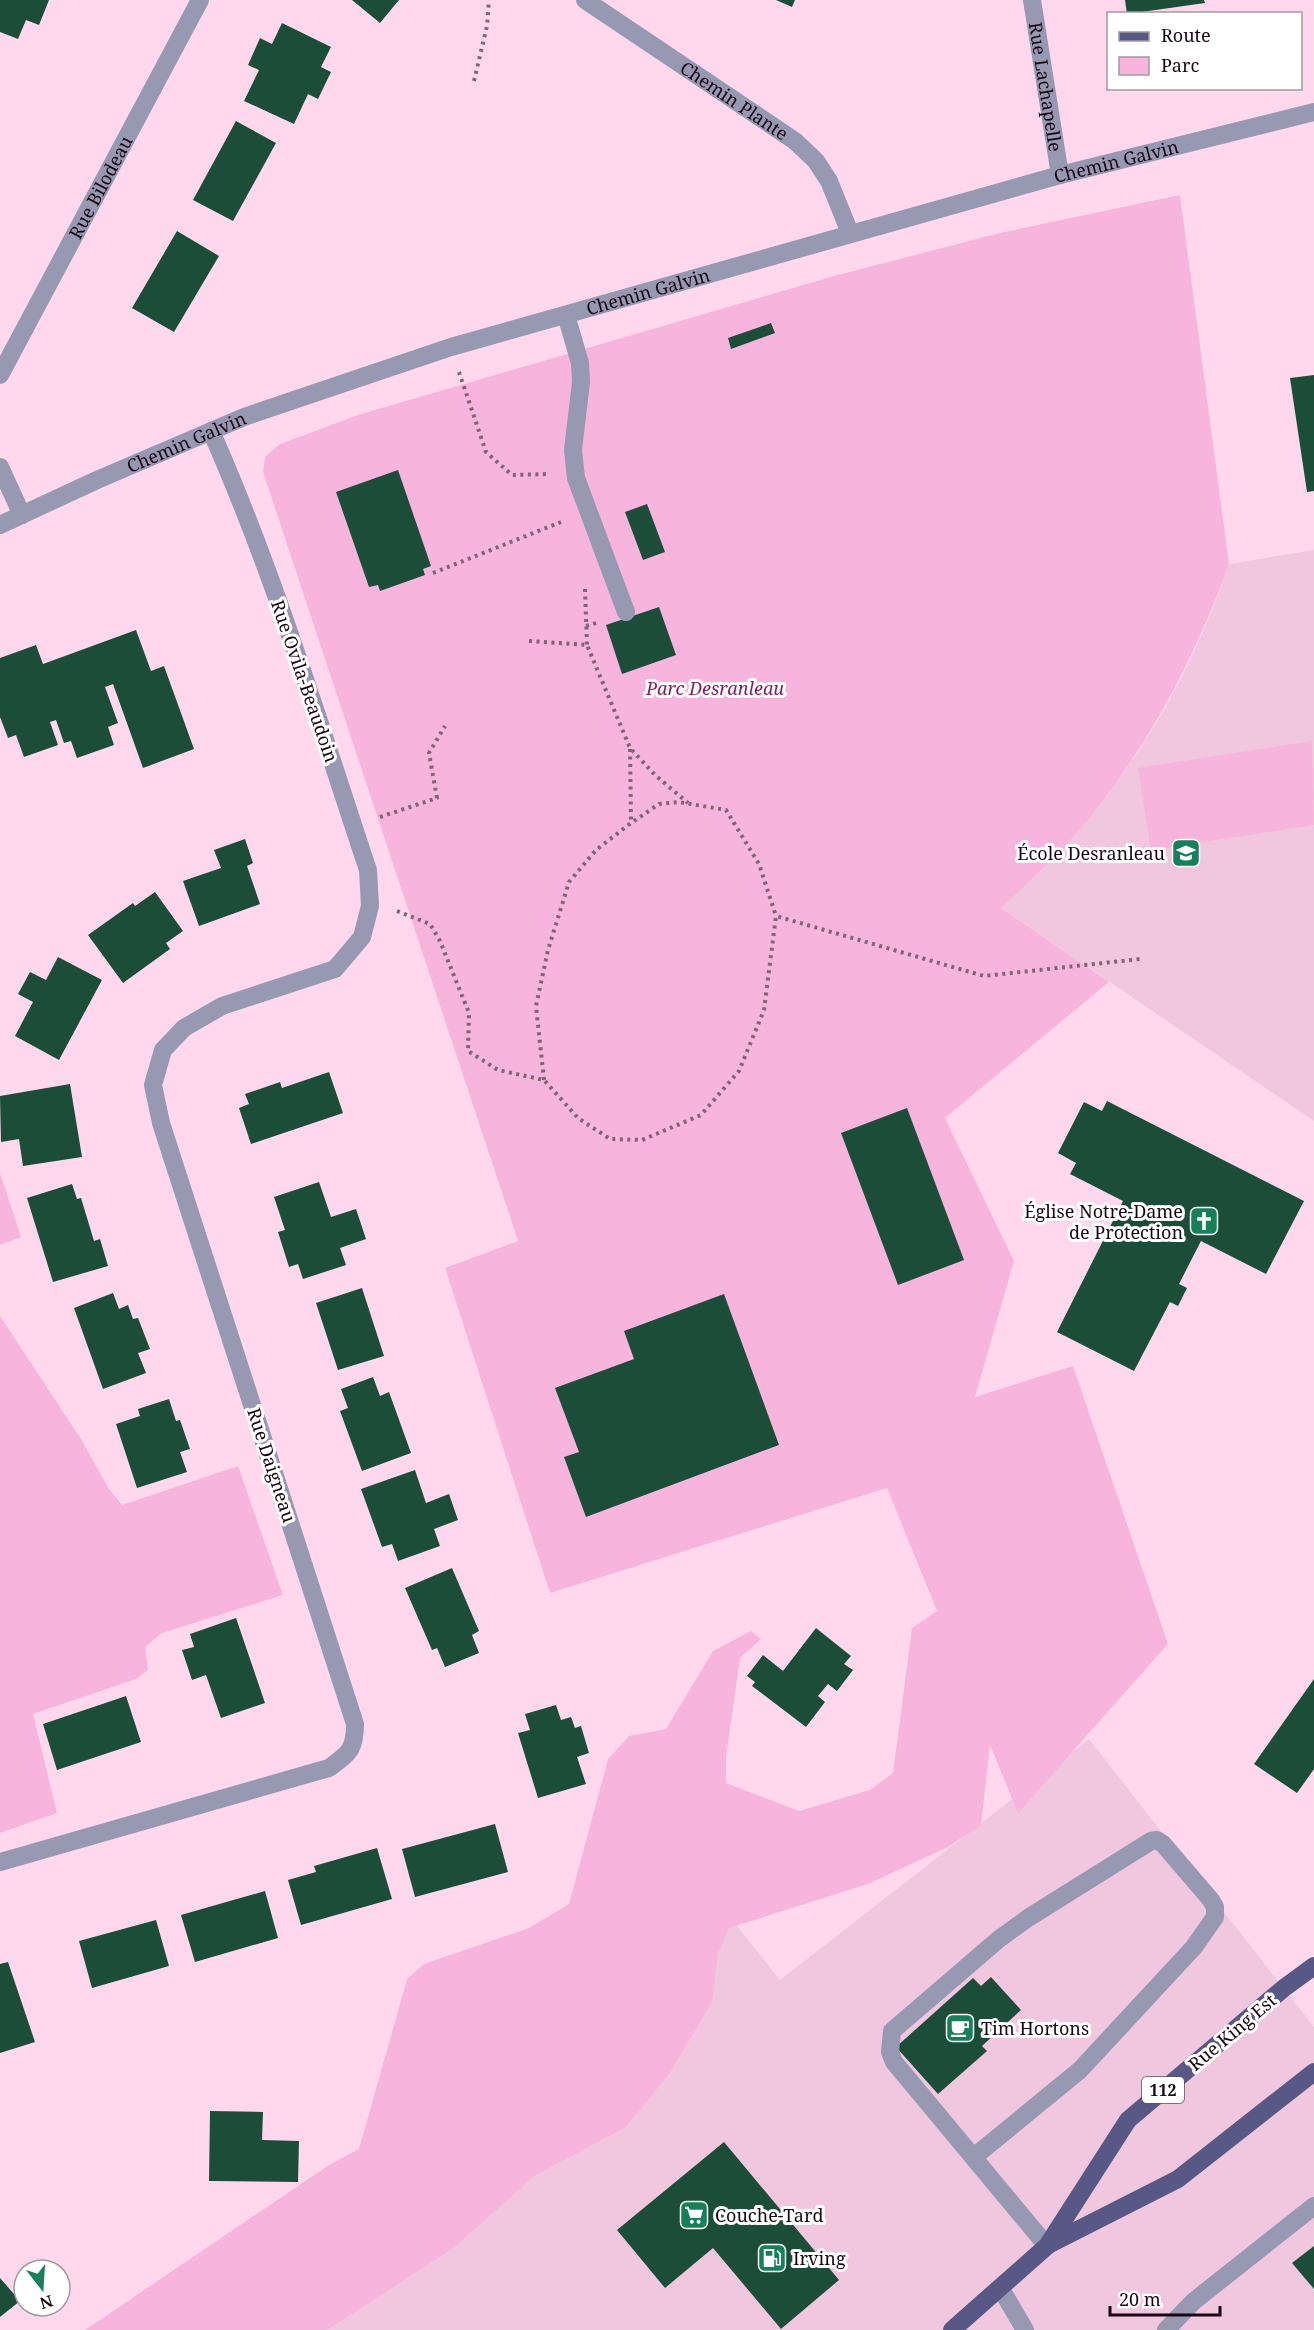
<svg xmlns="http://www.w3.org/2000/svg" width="1314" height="2330" viewBox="0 0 1314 2330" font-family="'Noto Serif',serif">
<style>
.built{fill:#f1c7df}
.green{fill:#f7b4dc}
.building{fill:#1b4d38}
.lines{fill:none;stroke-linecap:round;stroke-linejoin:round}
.path{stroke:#816575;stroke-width:4;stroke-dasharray:3 4.5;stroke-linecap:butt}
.minor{stroke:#9798b2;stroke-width:18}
.major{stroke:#575886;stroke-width:18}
.labels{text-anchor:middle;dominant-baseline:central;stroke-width:6;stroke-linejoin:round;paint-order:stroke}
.shield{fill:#fff;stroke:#5e5058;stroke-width:1.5}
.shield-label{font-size:16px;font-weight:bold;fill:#190511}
.street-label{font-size:18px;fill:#190511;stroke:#fff}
.park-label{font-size:18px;font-style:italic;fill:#811d63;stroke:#fff}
.poi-label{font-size:18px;fill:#190511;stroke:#fff;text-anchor:start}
</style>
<rect width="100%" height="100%" fill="#ffd8ee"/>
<g class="built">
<path d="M1314,550V1121L1001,908L1075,835L1108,794L1138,752L1166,707L1190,661L1211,613L1229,564Z"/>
<path d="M1089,1739L1314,2027V2330H202L730,1917L780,1980Z"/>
</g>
<g class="green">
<path d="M1180,195L1229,564C1193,663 1145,753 1076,834C1053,860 1027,884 1001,908L1109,982L945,1118L1014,1261L975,1397L1073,1366L1168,1644L1018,1813L990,1745L981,1825L948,1847L868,1884L729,1928L718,1953L712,2002L669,2074L626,2127L534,2176L455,2247L327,2330H85L329,2165L359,2149L407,1979L424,1964L529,1928L569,1904L608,1759L629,1736L666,1729L713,1651L751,1631L761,1639L740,1658L726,1757V1783L799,1811L870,1790L893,1773L912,1628L937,1611L887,1488L550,1593L445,1268L518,1241L263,472L265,457L280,444L358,415L834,276L1000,233Z"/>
<path d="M1312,741L1314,825L1151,850L1138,768Z"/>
<path d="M0,1173L21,1237L0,1245Z"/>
<path d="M0,1316L81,1439L109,1489L122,1505L238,1466L283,1595L162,1633L145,1647L148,1670L136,1679L33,1714L57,1813L0,1833Z"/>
</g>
<g class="building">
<path d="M0,0H49L39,25L26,20L18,39L0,32Z"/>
<path d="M352,0H399L380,23Z"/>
<path d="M776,0H795L792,7Z"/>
<path d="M1125,0H1204L1205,3L1127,14Z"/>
<path d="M282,23L331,47L321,67L331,72L318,99L308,94L294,124L244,101L259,70L248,65L260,38L272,44Z"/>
<path d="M236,121L276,143L233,221L193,200Z"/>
<path d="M177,231L219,256L174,332L132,308Z"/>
<path d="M771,323L775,333L731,349L728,338Z"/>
<path d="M1314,375V491L1307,492L1290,378Z"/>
<path d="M398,470L431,566L423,569L425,575L380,591L378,585L369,587L336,492Z"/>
<path d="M647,504L665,552L643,560L625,512Z"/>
<path d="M659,607L676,655L622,674L606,625Z"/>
<path d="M136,630L151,671L164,666L194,749L143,768L113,684L105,687L118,723L108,727L114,745L77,758L71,741L64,743L56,720L50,722L58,745L24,757L16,735L8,738L0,717V658L36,645L43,664Z"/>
<path d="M245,839L253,863L247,866L260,904L199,926L183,881L221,868L214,850Z"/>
<path d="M155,892L183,931L166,943L170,949L123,983L88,935L133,903L135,906Z"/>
<path d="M58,957L102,980L59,1060L15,1036L33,1002L18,994L30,972L46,980Z"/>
<path d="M329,1072L343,1113L251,1144L239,1108L249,1104L245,1094L280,1082L282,1088Z"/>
<path d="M70,1084L82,1157L23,1166L19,1139L1,1142L0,1096Z"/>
<path d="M1107,1101L1304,1201L1266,1274L1201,1241L1179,1284L1187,1288L1178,1306L1170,1302L1134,1371L1057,1332L1123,1201L1070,1174L1076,1163L1058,1153L1084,1102L1102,1111Z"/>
<path d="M907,1108L964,1260L898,1285L841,1133Z"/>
<path d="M319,1182L331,1217L356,1209L366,1239L340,1248L346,1265L303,1279L298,1264L289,1267L278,1232L285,1230L274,1197Z"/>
<path d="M72,1184L77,1199L81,1198L94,1241L100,1239L108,1266L53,1282L27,1198Z"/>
<path d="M362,1288L384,1356L338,1370L316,1303Z"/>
<path d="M113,1293L119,1309L128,1305L133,1319L138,1318L150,1349L138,1353L146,1373L103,1389L74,1308Z"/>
<path d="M724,1294L779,1445L586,1517L564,1457L579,1452L555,1388L634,1359L624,1331Z"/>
<path d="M373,1377L380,1396L389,1392L411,1453L362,1471L340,1411L348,1408L341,1389Z"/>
<path d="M169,1399L176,1421L180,1420L190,1449L180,1452L187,1472L137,1488L116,1424L140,1416L138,1409Z"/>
<path d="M415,1470L426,1503L449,1494L458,1520L434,1529L440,1546L398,1561L392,1544L382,1547L361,1489Z"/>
<path d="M452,1568L479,1631L472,1635L479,1653L445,1667L437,1648L432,1650L405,1588Z"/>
<path d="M236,1618L265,1703L221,1718L206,1675L192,1680L182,1650L194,1647L190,1634Z"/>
<path d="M816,1628L851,1656L844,1664L853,1670L837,1691L828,1684L818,1696L825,1702L806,1727L752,1686L755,1682L747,1676L763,1655L783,1671Z"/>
<path d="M1314,1679V1769L1297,1793L1254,1764Z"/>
<path d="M126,1696L141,1742L57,1770L43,1724Z"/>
<path d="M556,1705L561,1720L571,1717L575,1728L581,1726L589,1753L577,1757L586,1784L538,1798L518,1733L530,1730L525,1714Z"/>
<path d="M495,1824L508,1872L415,1897L402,1849Z"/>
<path d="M377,1848L392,1899L301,1925L288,1880L316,1872L314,1866Z"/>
<path d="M265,1891L278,1938L195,1962L181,1915Z"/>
<path d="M156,1920L169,1966L92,1988L79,1941Z"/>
<path d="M8,1962L35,2042L0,2053V1964Z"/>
<path d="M991,1977L1021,2010L982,2046L987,2051L938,2094L896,2047L973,1978L981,1986Z"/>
<path d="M210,2111L263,2112L262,2140L299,2141L298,2182L209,2181Z"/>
<path d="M724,2142L839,2280L781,2329L713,2248L665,2288L617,2230Z"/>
<path d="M1314,2246V2289L1292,2263Z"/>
<path d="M0,2278L20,2301L0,2317Z"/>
</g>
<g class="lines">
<g class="path">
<path d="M474,81L487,26L489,0"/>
<path d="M459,372L486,452L512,475L550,474"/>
<path d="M433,573L561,522"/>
<path d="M585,589L587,645"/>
<path d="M586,626L600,622"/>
<path d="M529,641L587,645L630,748L655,775L688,803"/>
<path d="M630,749L631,822"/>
<path d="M380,817L437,798L429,753L445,726"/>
<path d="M397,911L430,924L440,941L469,1013L468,1051L498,1070L544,1080L578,1118L610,1139L642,1140L701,1115L739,1071L764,1010L776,916L984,976L1140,959"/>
<path d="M544,1080L536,1006L548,950L569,882L596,850L631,823L659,804L679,802L726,810L759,864L776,916"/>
</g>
<g class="minor">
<path id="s1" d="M585,0L795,141L816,161L829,181L850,233"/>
<path id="s2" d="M1032,0L1060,175"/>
<path d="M566,315L580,363L581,382L573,450L576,478L626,612"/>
<path id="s3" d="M0,375L200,0"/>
<path d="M0,467L22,515"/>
<path id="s4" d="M0,525L97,480L244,417L451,347L1060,175L1314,112"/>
<path d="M0,1862L329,1768C349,1753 355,1750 355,1724L161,1123L153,1085L163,1050L184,1028L222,1006L335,969L362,937L370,906L368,870C319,723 274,573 211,431"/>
<path d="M975,2156L1080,2070L1194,1947L1215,1917V1907L1211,1900L1163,1844L1157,1840L1151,1841L1028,1918L999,1939L892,2031L890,2052L894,2062L1047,2246"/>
<path d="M1001,2289L1025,2330"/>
<path d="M1166,2330L1194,2301L1314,2206"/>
</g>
<g class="major">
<path d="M1048,2245L1178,2179L1314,2072"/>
<path d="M952,2330L1047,2246L1128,2120L1284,1988L1314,1966"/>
</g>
</g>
<defs>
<g id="school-square" transform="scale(1.5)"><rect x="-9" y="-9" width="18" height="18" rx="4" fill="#177f59" stroke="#fff"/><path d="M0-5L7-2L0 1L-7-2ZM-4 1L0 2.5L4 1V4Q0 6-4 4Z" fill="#fff"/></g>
<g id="church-square" transform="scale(1.5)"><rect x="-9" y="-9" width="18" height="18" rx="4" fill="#177f59" stroke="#fff"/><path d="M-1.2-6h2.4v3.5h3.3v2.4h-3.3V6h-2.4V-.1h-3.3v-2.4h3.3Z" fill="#fff"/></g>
<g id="cafe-square" transform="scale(1.5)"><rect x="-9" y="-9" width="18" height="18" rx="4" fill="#177f59" stroke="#fff"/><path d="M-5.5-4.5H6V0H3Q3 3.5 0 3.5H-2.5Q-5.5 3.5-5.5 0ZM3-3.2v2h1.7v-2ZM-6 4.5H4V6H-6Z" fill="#fff"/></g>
<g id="supermarket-square" transform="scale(1.5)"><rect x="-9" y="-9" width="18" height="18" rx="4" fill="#177f59" stroke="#fff"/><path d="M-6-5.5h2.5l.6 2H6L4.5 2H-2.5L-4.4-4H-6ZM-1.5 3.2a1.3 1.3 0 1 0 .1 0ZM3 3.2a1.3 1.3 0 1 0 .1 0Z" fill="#fff"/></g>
<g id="fuel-square" transform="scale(1.5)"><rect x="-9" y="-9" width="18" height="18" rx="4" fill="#177f59" stroke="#fff"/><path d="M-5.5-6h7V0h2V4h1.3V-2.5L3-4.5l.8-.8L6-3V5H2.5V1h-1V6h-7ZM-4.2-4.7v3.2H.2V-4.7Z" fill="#fff"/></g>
</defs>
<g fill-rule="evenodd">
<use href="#school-square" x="1186" y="853"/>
<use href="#church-square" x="1204" y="1221"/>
<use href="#cafe-square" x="960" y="2028"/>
<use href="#supermarket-square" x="694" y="2215"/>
<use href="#fuel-square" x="772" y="2258"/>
</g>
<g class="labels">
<rect class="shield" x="1142" y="2077" width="42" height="26" rx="4.5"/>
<g class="shield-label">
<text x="1163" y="2090">112</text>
</g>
<g class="street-label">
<text stroke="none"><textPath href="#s2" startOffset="88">Rue Lachapelle</textPath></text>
<text stroke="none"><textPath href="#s1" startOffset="180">Chemin Plante</textPath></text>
<text stroke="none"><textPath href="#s4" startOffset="1176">Chemin Galvin</textPath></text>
<text stroke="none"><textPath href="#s3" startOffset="213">Rue Bilodeau</textPath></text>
<text stroke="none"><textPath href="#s4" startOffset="690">Chemin Galvin</textPath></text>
<text stroke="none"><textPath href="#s4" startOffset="204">Chemin Galvin</textPath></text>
<text transform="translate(305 681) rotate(71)">Rue Ovila-Beaudoin</text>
<text transform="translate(272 1465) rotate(72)">Rue Daigneau</text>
<text transform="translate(1232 2032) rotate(-40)">Rue King Est</text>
</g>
<g class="park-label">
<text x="715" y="688">Parc Desranleau</text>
</g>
<g class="poi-label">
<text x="1165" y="853" text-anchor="end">École Desranleau</text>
<text x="1183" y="1211" text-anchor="end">Église Notre-Dame<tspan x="1183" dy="21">de Protection</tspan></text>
<text x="981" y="2028">Tim Hortons</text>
<text x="715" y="2215">Couche-Tard</text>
<text x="793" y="2258">Irving</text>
</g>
</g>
<rect x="1107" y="12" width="195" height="78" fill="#ffffff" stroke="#a39ba0" stroke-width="1.5"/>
<rect x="1119" y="32" width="30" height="9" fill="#575886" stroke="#a39ba0" stroke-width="1.5"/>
<text x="1161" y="42" font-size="18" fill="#190511">Route</text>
<rect x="1119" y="57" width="30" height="18" fill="#f7b4dc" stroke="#a39ba0" stroke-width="1.5"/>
<text x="1161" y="72" font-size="18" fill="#190511">Parc</text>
<g transform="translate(42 2288) rotate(163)"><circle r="28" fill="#ffffff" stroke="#a39ba0" stroke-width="1.5"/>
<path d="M0-4.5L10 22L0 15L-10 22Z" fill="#177f59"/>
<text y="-9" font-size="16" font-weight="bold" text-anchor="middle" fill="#190511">N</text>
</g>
<path d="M1110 2306v9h110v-9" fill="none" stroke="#190511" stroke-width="3"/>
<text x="1119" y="2306" font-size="18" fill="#190511" stroke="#ffffff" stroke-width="4.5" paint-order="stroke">20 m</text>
</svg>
